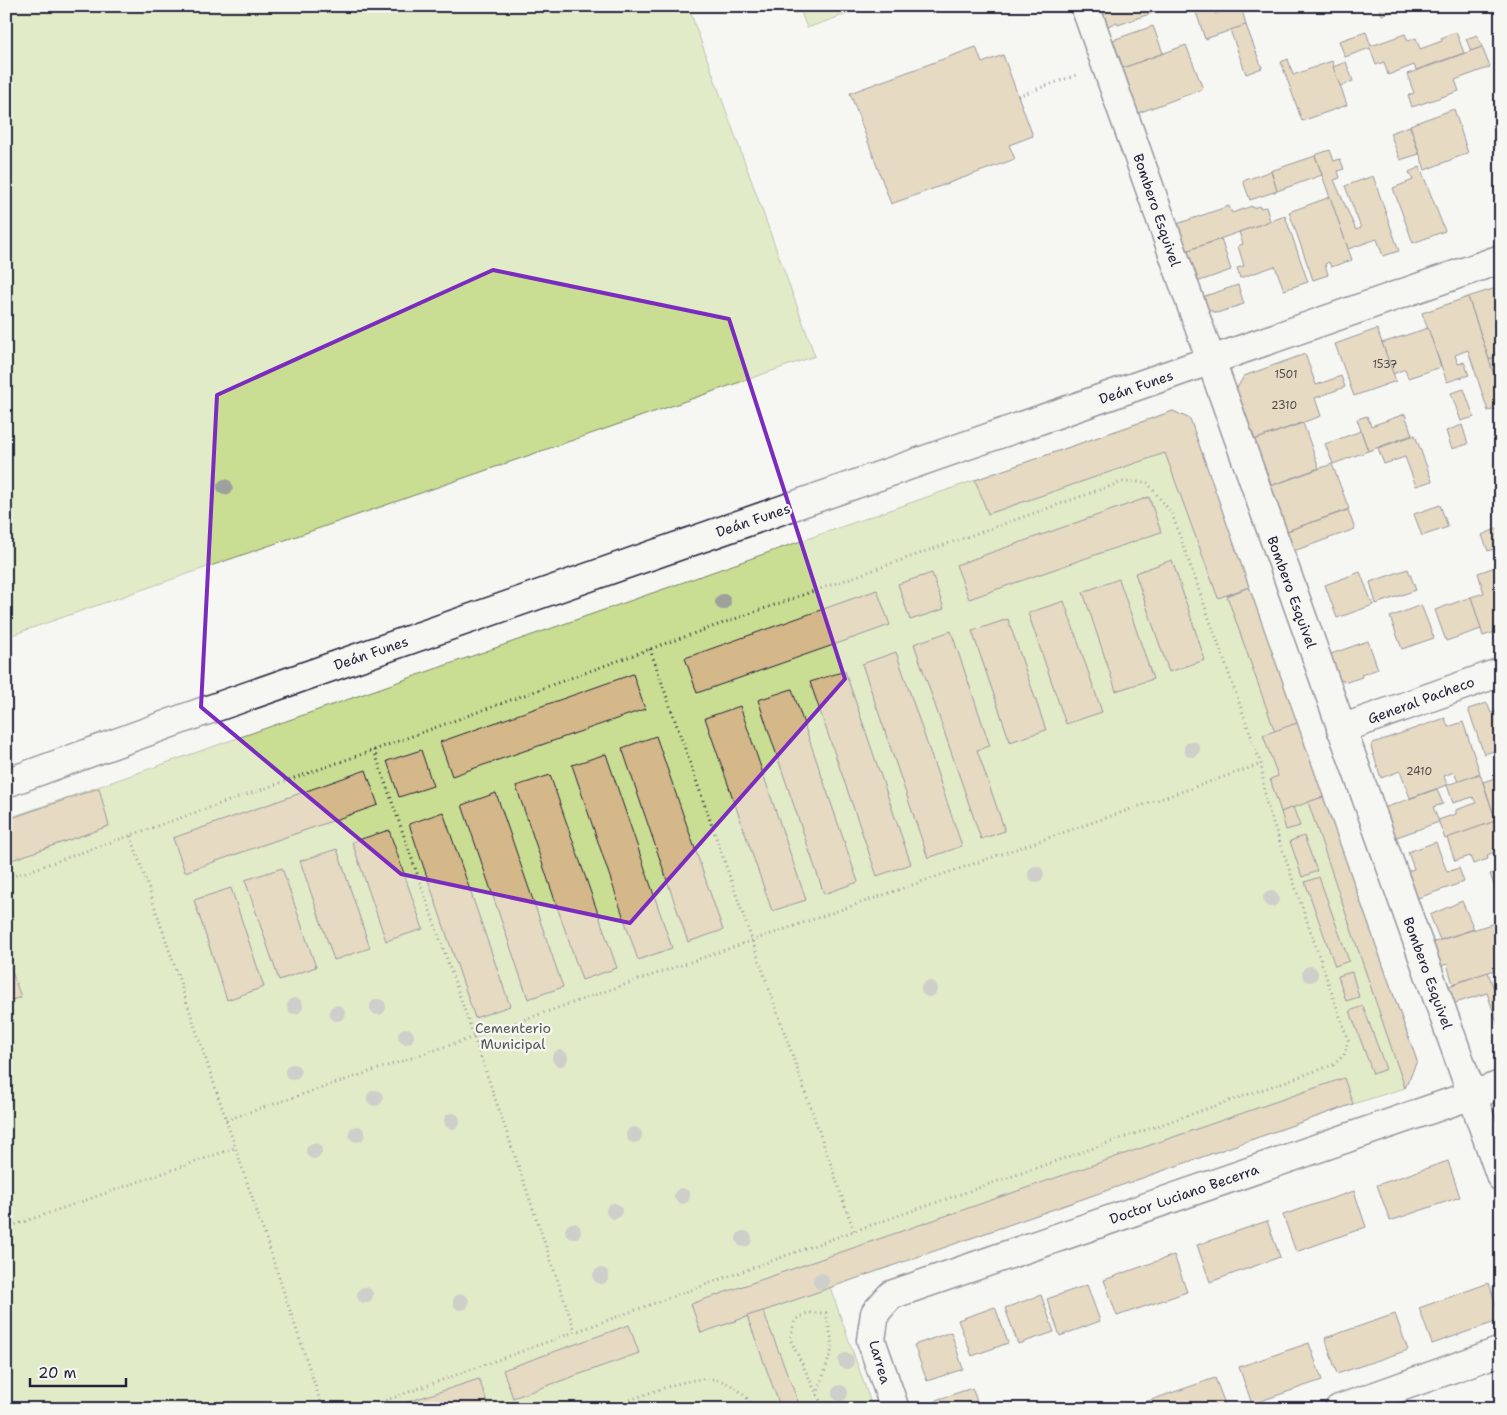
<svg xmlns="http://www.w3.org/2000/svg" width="1507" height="1415" viewBox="0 0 1507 1415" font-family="'Shantell Sans',sans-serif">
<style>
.green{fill:#cade93;stroke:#768067}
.building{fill:#d4b889;stroke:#22223b}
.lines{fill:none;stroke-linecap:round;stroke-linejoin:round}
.minor-casing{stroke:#22223b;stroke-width:31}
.tertiary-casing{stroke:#22223b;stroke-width:31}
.path{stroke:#22223b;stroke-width:3;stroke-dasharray:1 4;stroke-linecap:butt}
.minor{stroke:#f6f6f2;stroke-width:28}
.tertiary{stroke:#f6f6f2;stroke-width:28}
.tree{fill:#9da09c}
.marked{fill:none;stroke:#7b2cbf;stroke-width:4;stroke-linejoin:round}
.labels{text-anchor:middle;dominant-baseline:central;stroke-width:4.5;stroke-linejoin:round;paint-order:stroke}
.number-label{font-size:11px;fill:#4e484e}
.street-label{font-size:14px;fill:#22223b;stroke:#f6f6f2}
.park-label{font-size:14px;fill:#545a55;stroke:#f6f6f2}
</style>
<rect width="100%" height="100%" fill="#f6f6f2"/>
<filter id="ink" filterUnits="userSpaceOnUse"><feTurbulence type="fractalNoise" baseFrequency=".02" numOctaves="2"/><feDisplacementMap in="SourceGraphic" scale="10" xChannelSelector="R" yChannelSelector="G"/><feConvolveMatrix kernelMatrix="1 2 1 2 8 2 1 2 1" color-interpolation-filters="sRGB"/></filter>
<g filter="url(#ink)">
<g class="green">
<path d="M6,6H688L815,356L6,637Z"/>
<path d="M799,6H869L807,28Z"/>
<path d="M1173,411L1190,419L1417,1061L1405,1088L1353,1104L830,1287L873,1409H6V819Z"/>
</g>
<g class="building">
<path d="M1101,6H1150L1152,13L1118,25L1117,22L1108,26Z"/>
<path d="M1194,6H1213L1215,14L1241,6L1246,25L1205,39Z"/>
<path d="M1378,6H1405L1382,15Z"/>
<path d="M1246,25L1262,68L1246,74L1230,30Z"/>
<path d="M1153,26L1163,53L1123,68L1113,40Z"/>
<path d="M1366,32L1371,46L1405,34L1408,41L1416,38L1420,49L1442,41L1441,38L1456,32L1464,53L1416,70L1414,65L1388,75L1384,62L1376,65L1370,48L1345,57L1339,41Z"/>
<path d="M1477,35L1482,47L1471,51L1466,39Z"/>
<path d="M1186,45L1203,89L1138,113L1123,68Z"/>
<path d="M976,47L982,63L1003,55L1033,136L1009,145L1015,159L891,204L850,93Z"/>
<path d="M1482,47L1490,67L1455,80L1459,91L1412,107L1408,95L1414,93L1407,74Z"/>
<path d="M1288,59L1293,75L1332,61L1347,105L1302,121L1281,62Z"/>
<path d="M1346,62L1353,81L1340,86L1333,67Z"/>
<path d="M1454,109L1468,153L1425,170L1410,125Z"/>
<path d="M1410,126L1419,154L1400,160L1390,133Z"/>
<path d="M1330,150L1334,161L1340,159L1344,169L1338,171L1340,178L1334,180L1356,230L1361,228L1345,186L1373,176L1399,251L1383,256L1377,239L1348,249L1315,155Z"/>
<path d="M1315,156L1322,175L1277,191L1271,171Z"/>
<path d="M1420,167L1445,231L1413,243L1393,188L1413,180L1409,172Z"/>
<path d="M1271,171L1277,191L1250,200L1243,181Z"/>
<path d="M1330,197L1352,260L1331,267L1329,262L1325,264L1328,275L1313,280L1289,212Z"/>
<path d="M1229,206L1232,213L1252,206L1253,208L1259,206L1260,208L1266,207L1270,221L1186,251L1177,224Z"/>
<path d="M1285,216L1308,282L1284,290L1275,266L1240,278L1237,268L1244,266L1238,246L1243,244L1239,232Z"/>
<path d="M1221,239L1231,270L1197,282L1186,251Z"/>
<path d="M1238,285L1244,304L1217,313L1206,309L1202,297Z"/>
<path d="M1499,287L1501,293V355L1489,359L1468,297Z"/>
<path d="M1468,297L1501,395V408L1488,411L1468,350L1455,355L1458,364L1464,362L1469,375L1447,382L1422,313Z"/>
<path d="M1428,328L1441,367L1408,378L1405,369L1393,374L1382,343Z"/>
<path d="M1377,329L1396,381L1354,396L1335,344Z"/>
<path d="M1305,354L1316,385L1341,376L1345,387L1315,398L1321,416L1251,441L1234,393L1244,376Z"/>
<path d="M1501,355V395L1489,359Z"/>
<path d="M1464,389L1474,417L1461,421L1451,393Z"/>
<path d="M1173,411L1190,419L1249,587L1218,598L1165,453L988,514L975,480Z"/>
<path d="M1405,414L1412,435L1368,451L1357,419L1367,416L1371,426Z"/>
<path d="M1303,423L1319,468L1268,487L1251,441Z"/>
<path d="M1462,425L1468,444L1452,449L1446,431Z"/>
<path d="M1361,431L1368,451L1333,464L1325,444Z"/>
<path d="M1415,435L1432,481L1416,486L1405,457L1384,464L1378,448Z"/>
<path d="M1332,464L1349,509L1284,532L1268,487Z"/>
<path d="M1149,497L1161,532L969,599L956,565Z"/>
<path d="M1440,505L1448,527L1422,536L1414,514Z"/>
<path d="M1348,510L1355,529L1291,552L1284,532Z"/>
<path d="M1498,528L1501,536V547L1488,551L1482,535Z"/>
<path d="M1172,560L1205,660L1169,672L1135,573Z"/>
<path d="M1501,565V630L1483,636L1471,597L1484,593L1478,573Z"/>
<path d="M1408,569L1416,590L1376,604L1370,582Z"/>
<path d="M1360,572L1373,605L1337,618L1325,585Z"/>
<path d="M932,573L944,609L910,620L898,584Z"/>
<path d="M1119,579L1153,679L1116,691L1083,592Z"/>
<path d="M1249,587L1297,723L1275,732L1227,596Z"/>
<path d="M877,590L890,625L697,693L685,658Z"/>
<path d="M1471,597L1481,629L1446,641L1435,610Z"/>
<path d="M1064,601L1102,712L1066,724L1028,613Z"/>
<path d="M1421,605L1434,638L1402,649L1390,617Z"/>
<path d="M1008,619L1046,730L1010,742L972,631Z"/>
<path d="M951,631L990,746L977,750L1005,831L981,839L914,644Z"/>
<path d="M1368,641L1378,669L1361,675L1362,677L1347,682L1337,679L1328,655Z"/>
<path d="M896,652L962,846L928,858L862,664Z"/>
<path d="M845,671L911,864L877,876L810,682Z"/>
<path d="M633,674L645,709L452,776L440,742Z"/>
<path d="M792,689L858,882L824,894L758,700Z"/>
<path d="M1487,703L1491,713L1501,710V749L1484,754L1468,709Z"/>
<path d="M740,706L806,900L772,911L705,718Z"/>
<path d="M1445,718L1448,727L1463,722L1480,773L1458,782L1454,772L1444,776L1447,785L1410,798L1400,771L1381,778L1371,747L1373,743Z"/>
<path d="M1297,723L1323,797L1281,812L1270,779L1278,776L1263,735Z"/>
<path d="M656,736L723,930L688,942L622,748Z"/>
<path d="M421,750L433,786L399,797L387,761Z"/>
<path d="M606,754L672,948L638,960L572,765Z"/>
<path d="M366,770L378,805L185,872L173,838Z"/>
<path d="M1480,774L1496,821L1445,839L1438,820L1456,814V810L1476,803L1473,797L1453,803L1447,785Z"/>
<path d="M550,775L617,968L582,980L516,786Z"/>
<path d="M1501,776V819L1496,821L1483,782Z"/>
<path d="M99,788L109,826L6,862V820Z"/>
<path d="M1437,789L1443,804L1433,807L1439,822L1394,838L1384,808Z"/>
<path d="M496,793L563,987L528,999L462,805Z"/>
<path d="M1323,797L1417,1061L1405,1088L1308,802Z"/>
<path d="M1293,807L1300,826L1286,830L1281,812Z"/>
<path d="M443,812L510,1006L475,1018L409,824Z"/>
<path d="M1501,819V850L1487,855L1488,859L1473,864L1470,856L1455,861L1447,838Z"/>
<path d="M389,830L423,929L386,941L352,842Z"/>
<path d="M1304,836L1317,871L1302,877L1290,841Z"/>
<path d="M1436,842L1447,872L1459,868L1464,882L1415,899L1406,872L1414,869L1408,852Z"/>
<path d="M337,849L370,948L334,960L300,861Z"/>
<path d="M282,868L316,967L279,980L245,880Z"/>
<path d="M1501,870V904L1490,874Z"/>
<path d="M1319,877L1349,961L1335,966L1305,882Z"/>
<path d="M231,888L264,987L227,1000L194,900Z"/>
<path d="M1462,901L1474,929L1440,940L1430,915Z"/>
<path d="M1501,921V968L1453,984L1447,964L1439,967L1431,943Z"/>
<path d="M6,961H8L21,997L6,1002Z"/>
<path d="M1352,972L1359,997L1346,1001L1338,976Z"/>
<path d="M1488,972L1494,989L1501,987V1024L1498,1025L1487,993L1452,1004L1446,987Z"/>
<path d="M1363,1006L1386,1069L1373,1074L1350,1011Z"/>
<path d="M1344,1078L1353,1104L701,1333L691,1304Z"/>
<path d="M1448,1161L1460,1197L1390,1221L1377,1185Z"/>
<path d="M1354,1191L1366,1227L1296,1252L1283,1215Z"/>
<path d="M1267,1221L1280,1257L1210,1282L1197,1245Z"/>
<path d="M1174,1255L1187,1292L1117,1316L1104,1280Z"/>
<path d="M1489,1283L1501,1320L1432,1344L1419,1308Z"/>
<path d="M1087,1285L1100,1321L1060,1336L1047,1299Z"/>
<path d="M1041,1295L1054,1332L1018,1344L1005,1308Z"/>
<path d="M995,1307L1008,1343L972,1356L958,1320Z"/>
<path d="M763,1311L801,1409H781L747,1316Z"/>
<path d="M1395,1314L1408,1350L1337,1374L1325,1338Z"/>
<path d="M629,1325L639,1353L513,1398L503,1370Z"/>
<path d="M951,1332L963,1369L927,1381L914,1345Z"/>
<path d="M1309,1343L1322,1380L1252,1404L1239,1367Z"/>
<path d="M1215,1378L1227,1409H1148L1145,1402Z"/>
<path d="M479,1379L489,1407L485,1409H386Z"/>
<path d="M972,1388L980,1409H939L936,1400Z"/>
</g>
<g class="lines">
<g class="minor-casing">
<g id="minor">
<path d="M1341,729L1501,672"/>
<path d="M6,783L185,718L1501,259"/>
<path d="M1472,1095L1501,1177"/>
<path d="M895,1409L871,1340L875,1313L891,1295L1501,1085"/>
<path d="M1339,1409L1501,1351"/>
</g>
</g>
<g class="tertiary-casing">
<path id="tertiary" d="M1085,6L1472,1095"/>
</g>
<g class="path">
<path d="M1018,96L1079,74"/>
<path d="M650,649L854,1231"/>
<path d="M374,750L474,1037L575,1331"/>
<path d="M131,836L323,1409"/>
<path d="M6,879L374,750L650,649L1122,482H1147L1172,514L1261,764L1266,802L1348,1040L1344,1055L1333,1065L854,1231L362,1409"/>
<path d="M226,1120L474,1037L1261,764"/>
<path d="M6,1228L235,1148"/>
<path d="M817,1395L833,1346L826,1313H807L795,1320L790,1339L824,1409"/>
<path d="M6,1407L7,1409"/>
<path d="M607,1409C631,1400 687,1376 712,1379C730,1381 746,1394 755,1409"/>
</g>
<use href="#minor" class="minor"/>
<use href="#tertiary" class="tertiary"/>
</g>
<g class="tree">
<circle cx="225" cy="487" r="8"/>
<circle cx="723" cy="602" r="8"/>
<circle cx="1192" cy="749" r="8"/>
<circle cx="1036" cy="874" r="8"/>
<circle cx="1271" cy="899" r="8"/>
<circle cx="1310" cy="974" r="8"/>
<circle cx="929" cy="989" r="8"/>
<circle cx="295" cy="1006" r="8"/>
<circle cx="378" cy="1007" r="8"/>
<circle cx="337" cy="1013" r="8"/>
<circle cx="406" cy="1036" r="8"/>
<circle cx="560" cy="1058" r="8"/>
<circle cx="293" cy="1072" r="8"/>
<circle cx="375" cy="1098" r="8"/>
<circle cx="452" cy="1121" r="8"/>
<circle cx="357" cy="1134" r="8"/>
<circle cx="634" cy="1135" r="8"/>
<circle cx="314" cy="1151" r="8"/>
<circle cx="682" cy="1196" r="8"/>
<circle cx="614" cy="1211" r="8"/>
<circle cx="573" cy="1231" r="8"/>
<circle cx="744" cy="1239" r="8"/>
<circle cx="601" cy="1276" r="8"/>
<circle cx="821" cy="1281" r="8"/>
<circle cx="365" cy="1295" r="8"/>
<circle cx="461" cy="1302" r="8"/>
<circle cx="846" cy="1361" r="8"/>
<circle cx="840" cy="1393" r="8"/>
</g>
</g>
<path d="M0 0H1507V1415H0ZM493,270L729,319L845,679L630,923L401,874L201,707L217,395Z" fill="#f6f6f2" fill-opacity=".55" fill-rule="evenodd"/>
<path class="marked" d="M493,270L729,319L845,679L630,923L401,874L201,707L217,395Z"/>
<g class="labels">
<g class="number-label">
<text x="1385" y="364">1537</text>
<text x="1286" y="374">1501</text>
<text x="1284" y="405">2310</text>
<text x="1419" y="771">2410</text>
</g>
<g class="street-label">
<text transform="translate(1157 210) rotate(71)">Bombero Esquivel</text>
<text transform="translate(1136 387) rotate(-19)">Deán Funes</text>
<text transform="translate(753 520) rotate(-19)">Deán Funes</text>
<text transform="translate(1292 592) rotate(70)">Bombero Esquivel</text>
<text transform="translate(371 653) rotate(-19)">Deán Funes</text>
<text transform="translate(1421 700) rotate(-20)">General Pacheco</text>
<text transform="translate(1428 973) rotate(70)">Bombero Esquivel</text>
<text transform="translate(1184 1194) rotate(-19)">Doctor Luciano Becerra</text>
<text transform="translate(880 1362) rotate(74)">Larrea</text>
</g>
<g class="park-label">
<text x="513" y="1028">Cementerio<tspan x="513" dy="16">Municipal</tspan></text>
</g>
</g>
<rect width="1507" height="1415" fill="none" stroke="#f6f6f2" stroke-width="25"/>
<rect x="12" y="12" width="1482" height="1390" fill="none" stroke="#22223b" stroke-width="2" filter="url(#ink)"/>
<path d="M30 1378v8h96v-8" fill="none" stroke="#22223b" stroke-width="2.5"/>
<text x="38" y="1378" font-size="15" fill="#22223b" stroke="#f6f6f2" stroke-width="4" paint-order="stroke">20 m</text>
</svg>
